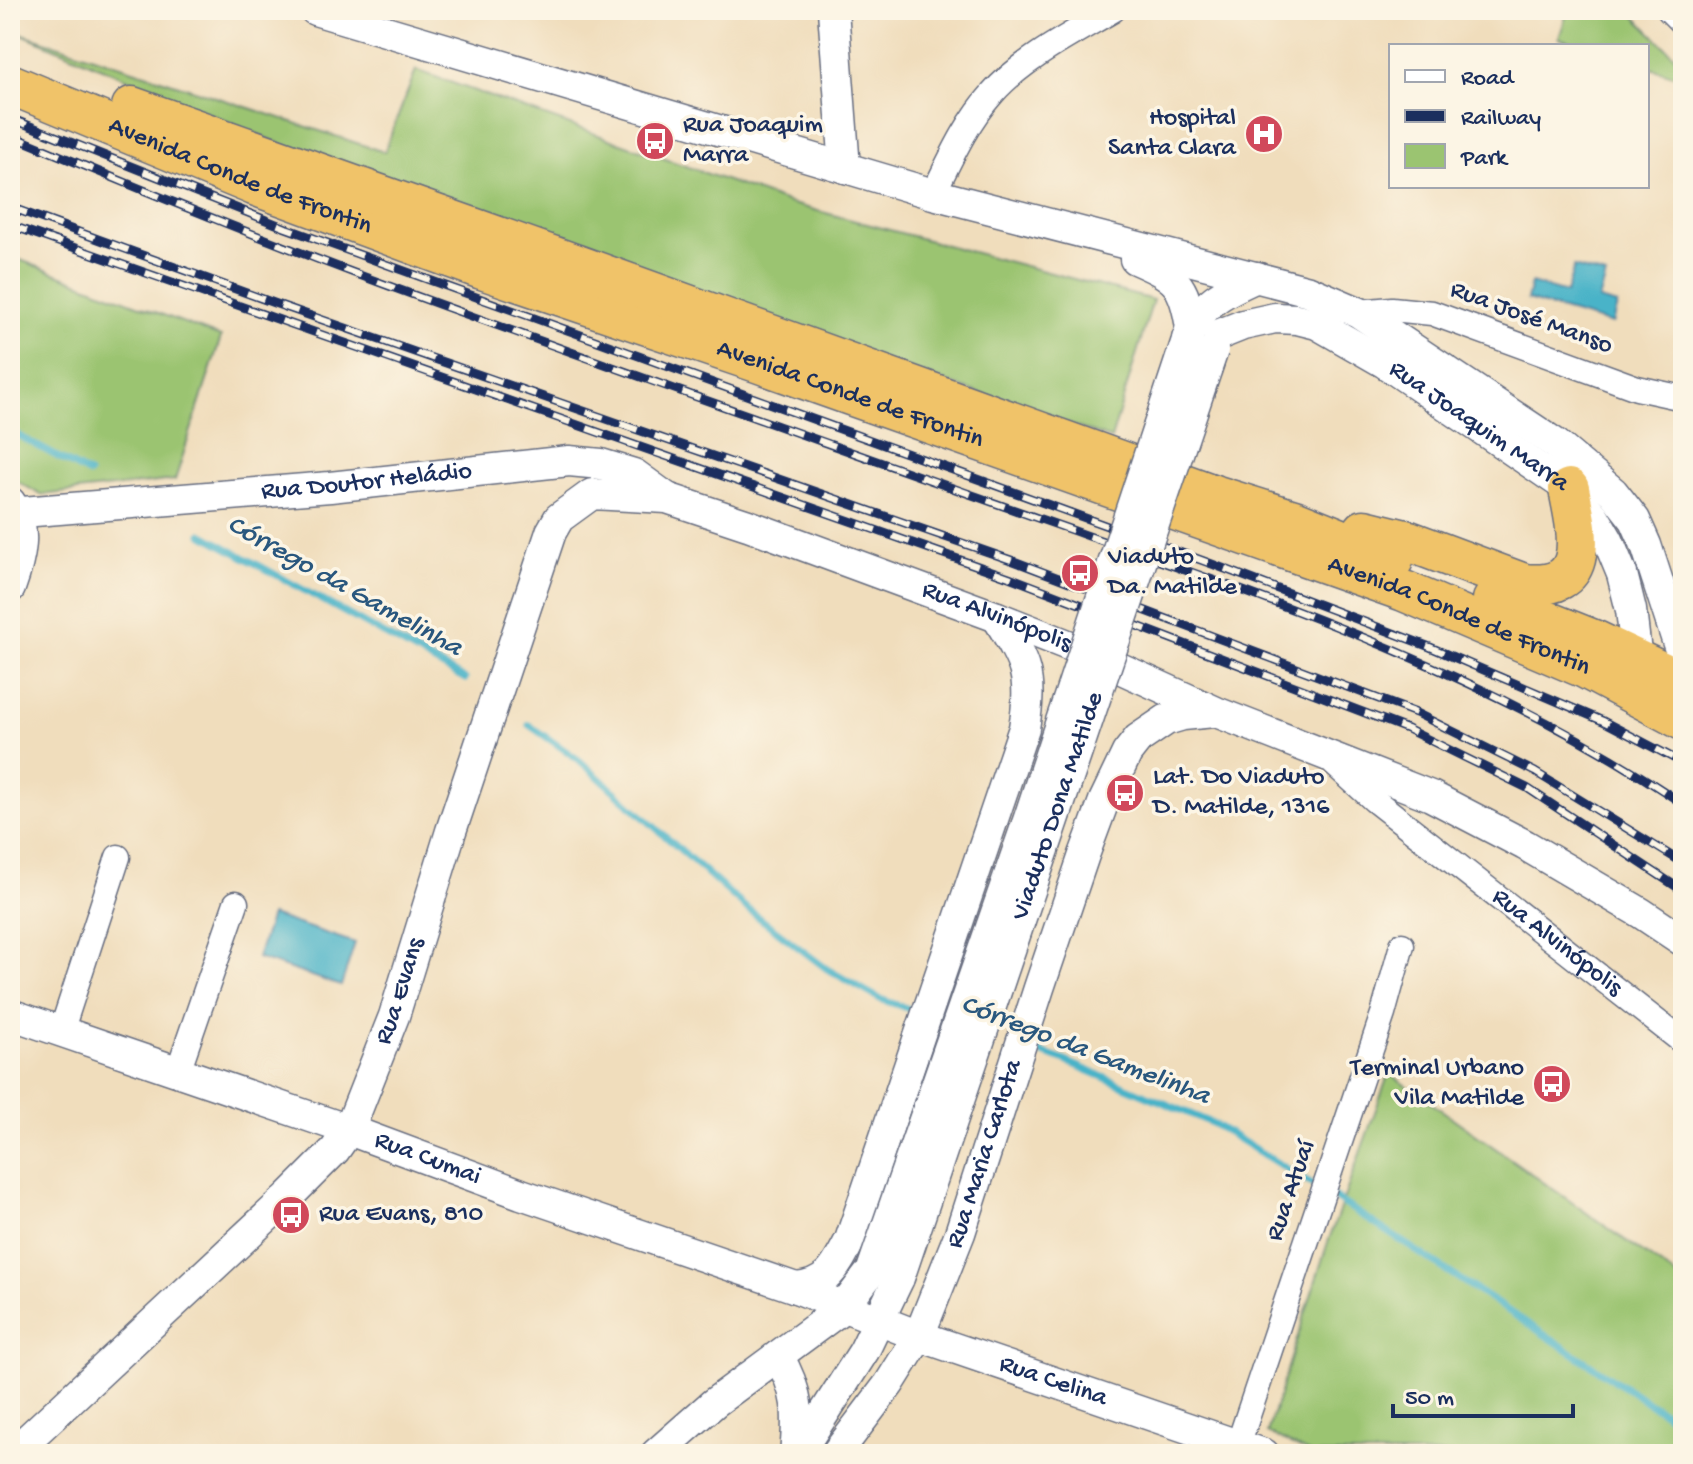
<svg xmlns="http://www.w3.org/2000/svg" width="1693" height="1464" viewBox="0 0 1693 1464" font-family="'Gochi Hand',sans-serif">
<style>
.green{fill:#9bc471;stroke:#5b7a68;stroke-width:2}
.water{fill:#4ab3c8;stroke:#327193;stroke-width:2}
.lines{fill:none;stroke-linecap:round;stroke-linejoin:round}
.stream{stroke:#4ab3c8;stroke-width:7}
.minor-casing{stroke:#666c7f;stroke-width:27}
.tertiary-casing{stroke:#666c7f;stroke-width:33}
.trunk-casing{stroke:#666c7f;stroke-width:43}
.minor{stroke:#fff;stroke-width:24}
.tertiary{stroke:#fff;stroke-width:30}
.trunk{stroke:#f0c369;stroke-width:40}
.rail-casing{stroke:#1b2f5e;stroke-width:9}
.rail{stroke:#fcf5e5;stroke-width:6;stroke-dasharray:18;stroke-linecap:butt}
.tertiary-bridge-casing{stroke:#666c7f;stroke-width:33;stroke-linecap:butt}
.tertiary-bridge{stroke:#fff;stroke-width:30}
.labels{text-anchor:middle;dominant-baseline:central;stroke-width:7;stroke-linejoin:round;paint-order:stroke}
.poi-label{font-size:26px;fill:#1b2f5e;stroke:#fcf5e5;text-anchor:start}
.street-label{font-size:26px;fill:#1b2f5e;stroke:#fcf5e5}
.water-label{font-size:28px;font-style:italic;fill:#29577e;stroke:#fcf5e5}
</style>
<rect width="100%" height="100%" fill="#fcf5e5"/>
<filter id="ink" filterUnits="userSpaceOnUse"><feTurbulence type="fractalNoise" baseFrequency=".0125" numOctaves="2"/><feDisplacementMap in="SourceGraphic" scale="16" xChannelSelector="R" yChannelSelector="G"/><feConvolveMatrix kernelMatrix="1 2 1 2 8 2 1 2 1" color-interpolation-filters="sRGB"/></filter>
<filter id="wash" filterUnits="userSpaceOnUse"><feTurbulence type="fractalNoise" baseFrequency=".006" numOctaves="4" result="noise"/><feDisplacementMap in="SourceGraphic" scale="32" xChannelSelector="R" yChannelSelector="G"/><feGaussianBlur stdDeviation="1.8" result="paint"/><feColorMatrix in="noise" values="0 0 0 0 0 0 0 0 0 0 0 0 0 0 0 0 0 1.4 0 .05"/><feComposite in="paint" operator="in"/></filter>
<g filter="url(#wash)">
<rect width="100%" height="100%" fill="#f0ddbc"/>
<g class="green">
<path d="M1568,10H1628L1683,64V78L1647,67V46H1583L1559,38Z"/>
<path d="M17,32L384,152L416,70L792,204L1153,300L1111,439L368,181Z"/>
<path d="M10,256L221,337L175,480L41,495L10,477Z"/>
<path d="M1389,1073L1683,1281V1454H1311L1267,1433L1328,1242Z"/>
</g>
<g class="water">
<path d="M1574,267L1606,276L1599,300L1617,305L1612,324L1527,300L1531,283L1566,293Z"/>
<path d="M271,915L355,943L341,986L257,958Z"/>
</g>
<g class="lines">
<g class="stream">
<path d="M10,431L89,474"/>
<path d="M202,534L465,679"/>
<path d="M529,725L579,760L745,907L827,969L880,999L921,1013"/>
<path d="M1027,1048L1063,1060L1214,1124L1318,1188"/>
<path d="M1329,1194L1683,1425"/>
</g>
</g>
</g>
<g filter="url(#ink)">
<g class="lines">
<g class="minor-casing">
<g id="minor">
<path d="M1669,10L1683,24"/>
<path d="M933,194C950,160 966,123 992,94C1021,60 1074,33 1113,10"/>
<path d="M1358,312L1392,309L1432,313L1637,388L1683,398"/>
<path id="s1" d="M1331,761L1374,800L1683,1042"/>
<path d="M61,1032L118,857"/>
<path d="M178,1071L236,903"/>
<path d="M1235,1454L1383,1014L1402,945"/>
</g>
</g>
<g class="tertiary-casing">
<g id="tertiary">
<path d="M315,10L933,194L1309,291L1358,312L1556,444L1613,492L1635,520L1646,545L1683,659"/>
<path d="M833,10L845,168"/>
<path d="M1135,259C1176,277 1184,282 1191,328"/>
<path id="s2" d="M1218,335L1243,325L1275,318L1297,319L1317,324L1385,363L1569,489L1594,516L1608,540L1622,574L1631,610L1639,677"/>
<path d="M1187,339C1199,303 1225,291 1257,277"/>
<path d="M10,502C29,528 20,560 10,588"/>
<path id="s3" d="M10,513L330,487L569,461L601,464L634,474L667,498"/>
<path id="s4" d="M10,1014L349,1130L521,1194L796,1288L919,1336L1264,1454"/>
<path d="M796,1288C828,1285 836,1267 850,1240L1024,728C1033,674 1025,663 997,617"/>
<path d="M778,1356C799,1391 799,1414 795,1454"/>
<path id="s5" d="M12,1454L288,1197L335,1150L349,1130L394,1016L451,831L551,532L559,518L592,494L667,498L748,525L997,617L1078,649L1216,712L1431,796L1525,845L1641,913L1683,941"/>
<path d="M656,1454L714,1403L844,1307L872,1270"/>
<path d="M798,1454L864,1351L899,1278"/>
<path id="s6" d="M836,1454L889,1384L919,1336L960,1233L1039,988L1084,855L1104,801L1127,753L1138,739L1166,720L1183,715L1214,712"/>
</g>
</g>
<g class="trunk-casing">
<g id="trunk">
<path id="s7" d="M10,84L254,185L482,269L757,362L1404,591L1585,668L1683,720"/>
<path d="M132,107L577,265L1214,495L1294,520L1393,560"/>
<path d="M1364,530L1409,541L1524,584C1593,591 1578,534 1569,489"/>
<path d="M1493,600L1596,641L1683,682"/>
</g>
</g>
<use href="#minor" class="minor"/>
<use href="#tertiary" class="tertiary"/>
<use href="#trunk" class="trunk"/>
<g class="rail-casing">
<g id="rail">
<path d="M10,118L286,228L1212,564L1430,647L1603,721L1683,763"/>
<path d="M10,135C133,186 256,237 381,283C579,356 779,426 978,497C1218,583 1471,659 1683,804"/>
<path d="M10,207L274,303L1011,560L1416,713L1535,772L1683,863"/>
<path d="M10,225L1009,577L1407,729L1527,788L1683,891"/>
</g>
</g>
<use href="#rail" class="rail"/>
<g class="tertiary-bridge-casing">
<g id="tertiary-bridge">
<path d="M872,1270L1029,818L1186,343"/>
<path id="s8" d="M899,1278L1213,350"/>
</g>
</g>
<use href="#tertiary-bridge" class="tertiary-bridge"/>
</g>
</g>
<defs>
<g id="hospital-disc" transform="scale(2)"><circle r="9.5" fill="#d1495b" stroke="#fcf5e5"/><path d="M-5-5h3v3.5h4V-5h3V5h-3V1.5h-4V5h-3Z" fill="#fff"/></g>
<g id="bus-disc" transform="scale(2)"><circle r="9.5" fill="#d1495b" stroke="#fcf5e5"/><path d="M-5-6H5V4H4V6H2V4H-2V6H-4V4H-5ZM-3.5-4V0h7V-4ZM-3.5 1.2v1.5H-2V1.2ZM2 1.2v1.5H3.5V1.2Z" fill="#fff"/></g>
</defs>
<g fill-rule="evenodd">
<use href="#hospital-disc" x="1264" y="134"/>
<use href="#bus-disc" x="655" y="141"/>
<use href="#bus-disc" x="1080" y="573"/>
<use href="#bus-disc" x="1125" y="793"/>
<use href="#bus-disc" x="1552" y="1084"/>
<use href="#bus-disc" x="291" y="1215"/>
</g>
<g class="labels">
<g class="poi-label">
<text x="1236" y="119" text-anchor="end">Hospital<tspan x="1236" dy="30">Santa Clara</tspan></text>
<text x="683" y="126">Rua Joaquim<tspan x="683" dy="30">Marra</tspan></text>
<text x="1108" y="558">Viaduto<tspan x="1108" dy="30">Da. Matilde</tspan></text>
<text x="1153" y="778">Lat. Do Viaduto<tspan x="1153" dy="30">D. Matilde, 1316</tspan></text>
<text x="1524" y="1069" text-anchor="end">Terminal Urbano<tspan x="1524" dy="30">Vila Matilde</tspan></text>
<text x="319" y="1215">Rua Evans, 810</text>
</g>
<g class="street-label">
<text stroke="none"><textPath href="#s7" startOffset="248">Avenida Conde de Frontin</textPath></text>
<text transform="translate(1531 319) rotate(20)">Rua José Manso</text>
<text stroke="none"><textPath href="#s7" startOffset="896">Avenida Conde de Frontin</textPath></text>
<text stroke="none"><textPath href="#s2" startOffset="294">Rua Joaquim Marra</textPath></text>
<text stroke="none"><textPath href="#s3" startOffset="358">Rua Doutor Heládio</textPath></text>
<text stroke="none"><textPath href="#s5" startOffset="1582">Rua Alvinópolis</textPath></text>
<text stroke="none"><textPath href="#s7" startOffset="1544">Avenida Conde de Frontin</textPath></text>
<text stroke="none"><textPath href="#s8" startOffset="498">Viaduto Dona Matilde</textPath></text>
<text stroke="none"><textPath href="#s1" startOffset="290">Rua Alvinópolis</textPath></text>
<text stroke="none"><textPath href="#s5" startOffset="616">Rua Evans</textPath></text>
<text stroke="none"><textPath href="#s6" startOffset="338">Rua Maria Carlota</textPath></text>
<text stroke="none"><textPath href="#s4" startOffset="442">Rua Cumai</textPath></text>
<text transform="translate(1292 1191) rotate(-71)">Rua Atuaí</text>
<text stroke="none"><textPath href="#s4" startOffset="1106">Rua Celina</textPath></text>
</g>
<g class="water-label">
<text transform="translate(344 587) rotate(29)">Córrego da Gamelinha</text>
<text transform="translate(1085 1051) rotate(21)">Córrego da Gamelinha</text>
</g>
</g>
<rect width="1693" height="1464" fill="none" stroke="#fcf5e5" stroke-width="40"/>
<rect x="1389" y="44" width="260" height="144" fill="#fcf5e5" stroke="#a2a6af" stroke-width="2"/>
<rect x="1405" y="70" width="40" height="12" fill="#ffffff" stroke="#a2a6af" stroke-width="2"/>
<text x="1461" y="84" font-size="24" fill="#1b2f5e">Road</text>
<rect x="1405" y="110" width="40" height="12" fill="#1b2f5e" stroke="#a2a6af" stroke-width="2"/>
<text x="1461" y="124" font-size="24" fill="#1b2f5e">Railway</text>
<rect x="1405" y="144" width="40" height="24" fill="#9bc471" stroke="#a2a6af" stroke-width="2"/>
<text x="1461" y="164" font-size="24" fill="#1b2f5e">Park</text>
<path d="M1393 1404v12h180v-12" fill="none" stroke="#1b2f5e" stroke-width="4"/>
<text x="1405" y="1404" font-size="24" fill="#1b2f5e" stroke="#fcf5e5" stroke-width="6" paint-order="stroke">50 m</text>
</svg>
